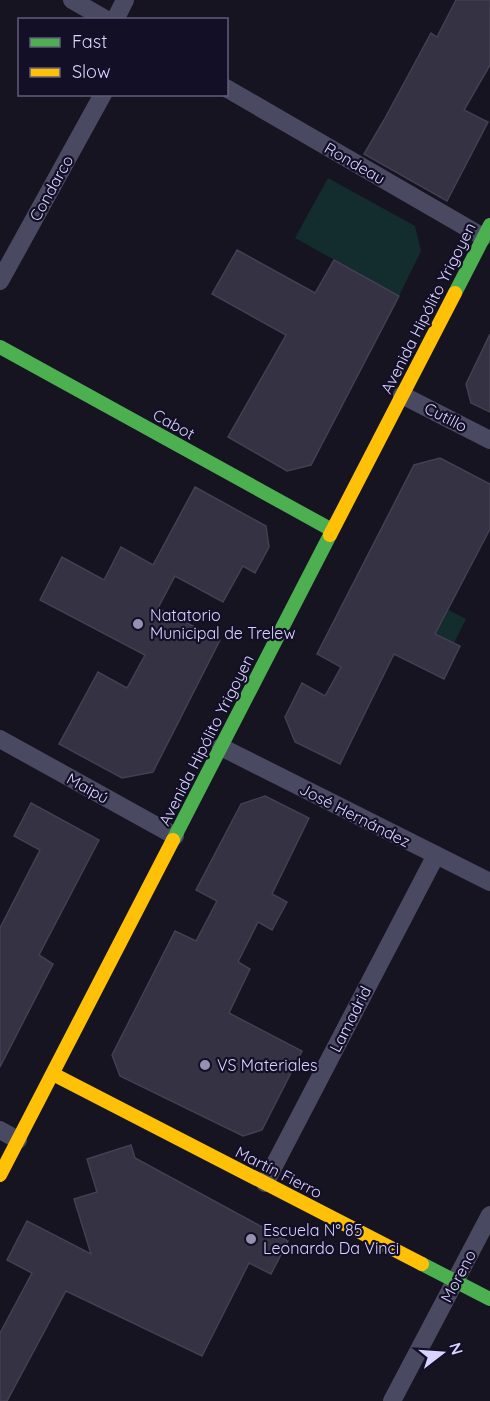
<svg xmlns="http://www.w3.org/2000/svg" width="490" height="1401" viewBox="0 0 490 1401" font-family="Quicksand,sans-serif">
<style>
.green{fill:#132c2d}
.building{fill:#343243;stroke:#433f54;stroke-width:1.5}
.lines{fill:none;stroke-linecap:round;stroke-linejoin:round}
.street{stroke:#4a4962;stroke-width:18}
.fast{stroke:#4caf50;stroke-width:14}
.slow{stroke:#ffc107;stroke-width:14}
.poi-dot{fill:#9591b1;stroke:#130f26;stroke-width:2}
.labels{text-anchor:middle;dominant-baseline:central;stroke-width:4.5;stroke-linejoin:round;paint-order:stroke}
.street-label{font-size:16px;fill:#d9d4ff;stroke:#130f26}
.poi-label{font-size:16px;fill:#d9d4ff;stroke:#130f26;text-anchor:start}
</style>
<rect width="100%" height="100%" fill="#161421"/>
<g class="green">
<path d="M328,178L415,226L421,251L399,296L295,238Z"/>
<path d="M362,566L466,619L454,643L350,590Z"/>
</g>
<g class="building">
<path d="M456,0H490V65L464,110L488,122L447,201L364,154L384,120L431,33L437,37Z"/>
<path d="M237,250L315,293L334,260L399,296L311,465L287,471L228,437L286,335L212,294Z"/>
<path d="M490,334V412L471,403L466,384Z"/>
<path d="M440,458L490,484V529L435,634L460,646L444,679L394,654L340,764L295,742L285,717L302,683L325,696L341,667L317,654L414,465Z"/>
<path d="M195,487L266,526L269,547L255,573L243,566L223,602L175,576L158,608L220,640L153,772L122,778L59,744L98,672L127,688L145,655L40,600L62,557L104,580L121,547L153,565Z"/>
<path d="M265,796L309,818L272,894L287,902L272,930L258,922L238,962L250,969L229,1013L302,1051L262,1130L243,1136L120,1076L112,1055L175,931L196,941L217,901L196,890L241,804Z"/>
<path d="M31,803L99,840L39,955L53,964L0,1067V928L40,850L14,836Z"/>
<path d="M131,1145L135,1158L288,1241L271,1274L249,1263L202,1356L66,1291L7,1401H0V1333L32,1273L7,1260L27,1221L91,1254L74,1199L97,1192L87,1159Z"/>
</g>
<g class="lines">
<g class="street">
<path d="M72,0L107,20"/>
<path d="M115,20L125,0"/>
<path d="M226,88L483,237"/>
<path d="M0,281L103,94"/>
<path d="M402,395L490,440"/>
<path d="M0,739L175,836"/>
<path d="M221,747L490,882"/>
<path d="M0,1130L18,1140"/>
<path d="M265,1183L436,855"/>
<path d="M392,1401L490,1215"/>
</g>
<g class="fast">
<path d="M455,293L490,225"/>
<path d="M0,347L332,530"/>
<path d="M173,840L330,535"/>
<path d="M422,1264L490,1299"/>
</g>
<g class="slow">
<path d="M330,535L455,293"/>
<path d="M53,1074L422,1264"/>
<path d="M0,1175L173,840"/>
</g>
</g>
<g class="poi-dot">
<circle cx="138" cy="624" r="6"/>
<circle cx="205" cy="1065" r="6"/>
<circle cx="251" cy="1239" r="6"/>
</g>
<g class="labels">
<g class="street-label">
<text transform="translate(355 163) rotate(30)">Rondeau</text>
<text transform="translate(51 188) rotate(-61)">Condarco</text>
<text transform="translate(428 308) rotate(-63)">Avenida Hipólito Yrigoyen</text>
<text transform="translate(446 417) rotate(27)">Cutillo</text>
<text transform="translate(174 424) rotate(29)">Cabot</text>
<text transform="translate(206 740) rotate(-63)">Avenida Hipólito Yrigoyen</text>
<text transform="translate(88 788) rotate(29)">Maipú</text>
<text transform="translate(355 815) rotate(27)">José Hernández</text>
<text transform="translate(350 1019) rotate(-63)">Lamadrid</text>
<text transform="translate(279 1172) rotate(27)">Martín Fierro</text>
<text transform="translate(458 1276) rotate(-62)">Moreno</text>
</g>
<g class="poi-label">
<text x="150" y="615">Natatorio<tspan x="150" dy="18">Municipal de Trelew</tspan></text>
<text x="217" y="1065">VS Materiales</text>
<text x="263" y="1230">Escuela N° 85<tspan x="263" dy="18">Leonardo Da Vinci</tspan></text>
</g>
</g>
<rect x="18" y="18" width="210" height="78" fill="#130f26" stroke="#625e7d" stroke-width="1.5"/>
<rect x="30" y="38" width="30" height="9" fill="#4caf50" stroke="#625e7d" stroke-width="1.5"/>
<text x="72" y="48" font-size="18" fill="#d9d4ff">Fast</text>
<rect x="30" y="68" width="30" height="9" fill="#ffc107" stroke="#625e7d" stroke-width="1.5"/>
<text x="72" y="78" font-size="18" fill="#d9d4ff">Slow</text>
<g transform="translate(442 1353) rotate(73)" stroke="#130f26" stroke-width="4.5" paint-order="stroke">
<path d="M0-4.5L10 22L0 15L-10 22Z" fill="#d9d4ff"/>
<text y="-9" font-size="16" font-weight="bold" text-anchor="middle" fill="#d9d4ff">N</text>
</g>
</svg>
